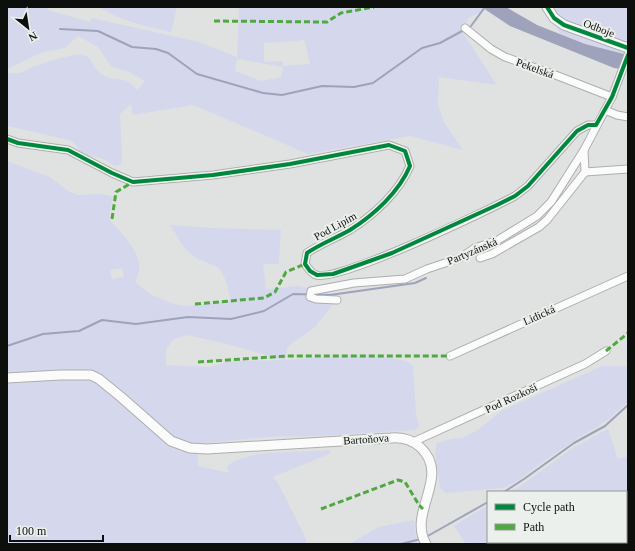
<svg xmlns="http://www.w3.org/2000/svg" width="635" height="551" viewBox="0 0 635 551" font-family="'Times New Roman',serif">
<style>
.green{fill:#d5d8ed;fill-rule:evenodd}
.water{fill:#9ea2bb}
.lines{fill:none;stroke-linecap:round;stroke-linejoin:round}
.stream{stroke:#9ea2bb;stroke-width:2}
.minor-casing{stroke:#adafad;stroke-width:9}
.tertiary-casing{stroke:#adafad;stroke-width:11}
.minor{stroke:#fafbfa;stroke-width:7}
.tertiary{stroke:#fafbfa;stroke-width:9}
.quiet{stroke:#50a841;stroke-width:3;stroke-dasharray:6 3;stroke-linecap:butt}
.cycleway-casing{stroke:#ecf0ec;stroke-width:6}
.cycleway{stroke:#00873e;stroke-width:4}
.labels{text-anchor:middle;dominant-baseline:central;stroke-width:4;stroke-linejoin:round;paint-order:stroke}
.street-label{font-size:11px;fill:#0d0f0d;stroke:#ecf0ec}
</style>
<rect width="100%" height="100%" fill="#dfe2e0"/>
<g class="green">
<path d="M7,7H47L48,10L90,22L92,18L199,42L237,57L239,7H484L486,10L468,18L463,33L497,85L439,77L438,104L444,122L463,150L410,136L308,154L193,105L133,115L131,104L120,114L122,159L121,164L117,166C112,165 108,161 103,159C96,156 85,157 80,151C76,146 76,143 69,140L7,126V73C12,73 18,74 22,72C26,71 29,68 33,67C43,63 75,52 84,55C93,58 93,71 105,76C118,82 127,75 137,90L145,81L129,72L112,67L98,47L78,36L65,48L43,52L7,69ZM304,39L310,64L283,66V61L264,62V43L298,41ZM237,59L283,67L281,77L261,81L235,71Z"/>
<path d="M99,7H177L171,32C146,26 120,21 99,7Z"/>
<path d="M547,7H628V55L585,44L560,34Z"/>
<path d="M7,161L50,177L65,189L77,195L100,194L113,196L109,219C119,231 142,252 139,270C138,274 137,278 135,282L150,294L174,304L186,306L231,301L226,281L219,268L196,258L185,249L170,225L213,228L281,230L279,264H263L266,289L298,286L321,291L327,290L338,298L314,328L288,346L285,360C306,358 402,350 413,366L416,415L419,424V427L415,430L316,436L267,437L198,444V466L230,473L227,469L228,465C252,448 301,453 330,450L331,452L329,454L273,477L277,481L304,535L307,544H7ZM122,268L124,277L112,279L110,270ZM186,335L227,344L283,360L230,361L210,367L166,365V349L173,340Z"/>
<path d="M602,366H628V401L610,418L594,429L578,438L541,463L519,480L504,488L446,493L440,488L435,453L437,443L451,439L462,438L479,429L501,411Z"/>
<path d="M608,429L618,459L628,456V500H626V492H510L522,485L574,447Z"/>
<path d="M488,505V542H601L602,544H466L454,526Z"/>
<path d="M414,520L417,544H350L378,527Z"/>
</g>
<path class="water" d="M484,7H506L537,25L585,44L628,55V70L614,68L510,26L486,10Z"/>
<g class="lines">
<g class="stream">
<path d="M468,28L471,26L485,7"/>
<path d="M60,29L98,31L132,47L156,49L168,53L197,74L263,93L282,95L322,86L354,87L373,83L422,48L440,43L464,30"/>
<path d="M7,346L43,334L79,331L102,320L136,324L188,317L231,319L264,311L293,294L330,295L415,283L426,278"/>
<path d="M504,492L524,479L574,443L605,426L628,405"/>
<path d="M426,537L488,502"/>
<path d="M401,544L421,539"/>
</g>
<g class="minor-casing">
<g id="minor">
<path d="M465,28L491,49L505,57L558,76L612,97"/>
<path d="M605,110L617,115L628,117"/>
<path d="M7,139L18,143L68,150L112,173L133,182L213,175L290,164L389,145L405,151L410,166C399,192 374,215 350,230C336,238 320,244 307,253L305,264C308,268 311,273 316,275C337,283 489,210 515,196L528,186L577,131L588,125H596"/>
<path d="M584,151L585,172L628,169"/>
<path d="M480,258L492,254L539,227L547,220L585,172"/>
<path d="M337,300L316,299L310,297L311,291L354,283L405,279L427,269L460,258L475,248L498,240L537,216L551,202L584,150L612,97L628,55"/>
<path d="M450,356L628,276"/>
<path d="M413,442L585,364L606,351"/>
<path d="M626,530L628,529"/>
<path d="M610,544V542"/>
</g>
</g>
<g class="tertiary-casing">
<g id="tertiary">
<path d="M547,7L554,18L564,25L628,48"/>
<path d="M7,378L60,375H91L99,379L121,397L171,441L190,448L207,449L391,438C402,437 411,439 420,447C452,476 407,512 426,544"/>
</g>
</g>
<use href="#minor" class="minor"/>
<use href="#tertiary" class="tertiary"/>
<g class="quiet">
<path d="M214,21L327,22L341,13L374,7"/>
<path d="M112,219L116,192L133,182"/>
<path d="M195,304L264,298L275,292L286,272L305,264"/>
<path d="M606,351L628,333"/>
<path d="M198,362L287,356H450"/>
<path d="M321,509L398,480L405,482L419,505L423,509"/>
</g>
<g class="cycleway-casing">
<g id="cycleway">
<path d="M547,7L554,18L564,25L628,48"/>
<path d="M7,139L18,143L68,150L112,173L133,182L213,175L290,164L389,145L405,151L410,166C399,192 374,215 350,230C336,238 320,244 307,253L305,264L310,271L317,275L333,274L392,253L497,205L515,196L528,186L577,131L588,125H596L612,97L628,55"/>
</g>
</g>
<use href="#cycleway" class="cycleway"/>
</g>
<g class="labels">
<g class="street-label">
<text transform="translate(599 28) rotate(21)">Odboje</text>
<text transform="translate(535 68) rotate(20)">Pekelská</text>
<text transform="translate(335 226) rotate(-29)">Pod Lipím</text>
<text transform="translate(472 251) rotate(-23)">Partyzánská</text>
<text transform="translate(539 315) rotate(-24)">Lidická</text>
<text transform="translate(511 398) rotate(-25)">Pod Rozkoší</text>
<text transform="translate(366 439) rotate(-4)">Bartoňova</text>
</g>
</g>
<rect width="635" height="551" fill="none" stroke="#0d0f0d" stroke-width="16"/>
<rect x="487" y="491" width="140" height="52" fill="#ecf0ec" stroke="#939693"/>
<rect x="495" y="504" width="20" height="6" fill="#00873e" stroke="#939693"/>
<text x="523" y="511" font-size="12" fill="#0d0f0d">Cycle path</text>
<rect x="495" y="524" width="20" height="6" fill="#50a841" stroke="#939693"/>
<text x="523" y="531" font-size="12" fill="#0d0f0d">Path</text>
<g transform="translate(28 28) rotate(150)" stroke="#ecf0ec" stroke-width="3" paint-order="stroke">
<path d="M0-3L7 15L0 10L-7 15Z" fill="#0d0f0d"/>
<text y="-6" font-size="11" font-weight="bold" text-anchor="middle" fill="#0d0f0d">N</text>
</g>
<path d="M10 535v6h93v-6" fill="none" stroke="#0d0f0d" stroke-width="2"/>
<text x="16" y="535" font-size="12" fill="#0d0f0d" stroke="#ecf0ec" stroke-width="3" paint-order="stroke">100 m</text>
</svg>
